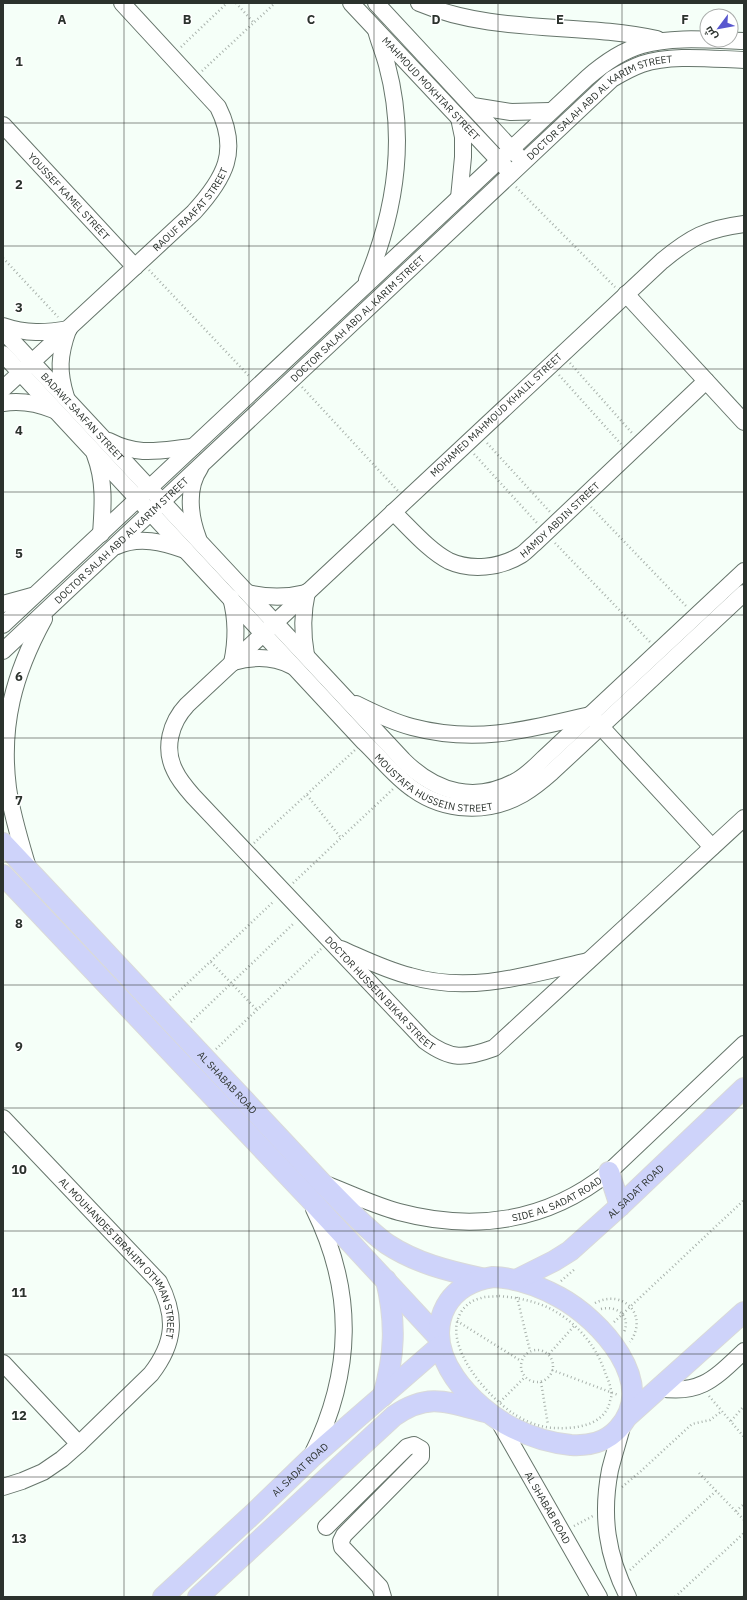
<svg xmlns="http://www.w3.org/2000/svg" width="747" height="1600" viewBox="0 0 747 1600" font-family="'IBM Plex Sans',Cairo,sans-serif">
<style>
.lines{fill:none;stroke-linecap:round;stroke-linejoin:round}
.minor-casing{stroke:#66756b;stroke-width:18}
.major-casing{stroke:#d9dad9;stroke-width:22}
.path{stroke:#a9b2ac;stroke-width:2.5;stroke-dasharray:1 3;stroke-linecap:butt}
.minor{stroke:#fff;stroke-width:16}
.major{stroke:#ced3fa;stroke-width:20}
.grid{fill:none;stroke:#2b322d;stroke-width:1;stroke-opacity:0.55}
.labels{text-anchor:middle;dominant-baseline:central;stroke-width:3;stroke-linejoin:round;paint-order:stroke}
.street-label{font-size:10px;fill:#2b322d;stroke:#fff}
.grid-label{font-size:13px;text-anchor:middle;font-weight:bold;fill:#2b322d;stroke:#fff;stroke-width:3;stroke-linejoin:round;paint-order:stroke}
</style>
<rect width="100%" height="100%" fill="#f5fff8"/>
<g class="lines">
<g class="minor-casing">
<g id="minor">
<path id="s1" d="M351,3L506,168"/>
<path d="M376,3L518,156"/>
<path d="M419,3C495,35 578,22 657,39"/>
<path d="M473,106L511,112L550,111"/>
<path id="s2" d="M3,125L135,267"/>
<path d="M459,198L463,157V137L459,118"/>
<path id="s3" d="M744,224C706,229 691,237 662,261L187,705C171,722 163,748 175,771C179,780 186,788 193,796L425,1041C451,1060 464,1059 494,1048L744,818"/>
<path d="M367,280C396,210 407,139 387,65C384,53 379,42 376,30"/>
<path d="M626,294L744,422"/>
<path d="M3,326C26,334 46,333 69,329"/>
<path id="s4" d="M3,331L403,760C436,793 476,804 518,780C528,774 536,766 544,758L744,571"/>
<path id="s5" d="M3,354L364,742C380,757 394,776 413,789C445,812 488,814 523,794C533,788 543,780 552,772L744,593"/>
<path id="s6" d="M3,389L194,212C225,178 240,151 218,107L122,3"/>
<path d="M66,397C58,372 59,355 68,330"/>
<path d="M3,403C21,400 37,403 54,410"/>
<path d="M109,441C140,457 160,450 193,447"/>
<path d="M95,455C105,481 103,506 101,534"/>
<path id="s7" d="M393,512C409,527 429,551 449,561C471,571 500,568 521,555C526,552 530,547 535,543L706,381"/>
<path d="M198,538C190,517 186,488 200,468"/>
<path d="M117,546C139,536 163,542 185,550"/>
<path d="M248,593C268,598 286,598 306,593"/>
<path d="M231,598C237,620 237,640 232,663"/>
<path d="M3,604L32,596"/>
<path d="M3,625L587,78C603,64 621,51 642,45C674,36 711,40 744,41"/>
<path id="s8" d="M3,651L612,79C622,73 631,68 642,64C671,54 713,59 744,60"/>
<path d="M306,655C302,633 302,614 307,592"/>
<path d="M233,662C254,656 273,656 292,666"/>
<path d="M356,704C374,713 393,722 412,727C476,744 527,730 590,715L712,847"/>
<path d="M29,871C21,844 12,816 8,788C0,725 14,674 44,619"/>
<path d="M341,949C364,959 386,970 410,976C470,994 529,975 588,961"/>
<path id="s9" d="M3,1118L159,1282C177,1317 175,1343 151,1374L79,1444L62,1459L43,1472L22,1481L3,1487"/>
<path id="s10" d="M325,1184C349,1193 373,1205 399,1212C474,1232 547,1222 609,1172L744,1044"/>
<path d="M3,1363L79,1444"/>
<path d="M659,1388C701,1395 715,1378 744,1351"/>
<path id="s11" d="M497,1418L599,1597"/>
<path d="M623,1423C619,1439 614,1454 610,1470C601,1516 607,1556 628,1597"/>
<path d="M312,1455C353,1372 355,1292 314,1209"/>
<path d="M326,1527L407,1447L414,1445L421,1449V1457L344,1535L341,1541L342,1547L380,1587L383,1597"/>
</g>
</g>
<g class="major-casing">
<g id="major">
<path id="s12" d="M3,843L322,1183C343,1203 363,1227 387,1244C416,1263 448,1271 481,1278"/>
<path d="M3,875L309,1198L439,1338"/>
<path d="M609,1172L620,1206"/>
<path d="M493,1277C516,1278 539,1286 559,1297C600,1319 660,1384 618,1429C605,1443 589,1446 571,1445C551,1443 531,1437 513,1428C473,1408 420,1354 446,1306C456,1288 473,1280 493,1277Z"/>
<path id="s13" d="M516,1280L554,1261L570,1251L620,1206L744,1088"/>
<path d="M383,1396C395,1355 396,1322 386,1280"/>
<path d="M627,1417L744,1312"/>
<path id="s14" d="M163,1597L255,1512L311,1458L440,1346"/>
<path d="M198,1597L394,1416C428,1392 448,1402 485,1412"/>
</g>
</g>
<g class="path">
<path d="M236,3L254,23"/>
<path d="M181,47L227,3"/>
<path d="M202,71L275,3"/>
<path d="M516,187L615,287"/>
<path d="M3,258L58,317"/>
<path d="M149,270L249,376"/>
<path d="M570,363L632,433"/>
<path d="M559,375L621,444"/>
<path d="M302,387L398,491"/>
<path d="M487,443L550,512"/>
<path d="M474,454L537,523"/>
<path d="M591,507L687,607"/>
<path d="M555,543L650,642"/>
<path d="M307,795L341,838"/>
<path d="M254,843L355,750"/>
<path d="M293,883L393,789"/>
<path d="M211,962L257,1010"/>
<path d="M170,1000L274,901"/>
<path d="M191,1022L294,923"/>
<path d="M216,1049L321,949"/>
<path d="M561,1281L576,1268"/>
<path d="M499,1296C521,1298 542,1302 561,1315C582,1329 597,1349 605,1372C607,1378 611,1385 611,1392C612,1395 611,1398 610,1401C605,1425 577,1429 556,1428C542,1428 526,1422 514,1414C488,1397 443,1347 460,1314C464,1306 472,1300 481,1298C486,1296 493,1297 499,1296Z"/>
<path d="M517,1297L530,1351"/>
<path d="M595,1303C624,1288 649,1316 630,1342"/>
<path d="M601,1309C617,1305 631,1316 624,1332"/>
<path d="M457,1321L521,1361"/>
<path d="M614,1322L744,1200"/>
<circle cx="537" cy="1366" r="16"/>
<path d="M549,1354L575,1325"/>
<path d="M552,1370L618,1395"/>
<path d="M541,1382L548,1425"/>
<path d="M709,1396L744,1437"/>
<path d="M500,1402L525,1377"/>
<path d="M731,1421L744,1406"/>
<path d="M699,1473L744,1520"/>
<path d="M622,1487L641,1471L692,1424L710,1420L722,1411"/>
<path d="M736,1511L744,1504"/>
<path d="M574,1526L593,1516"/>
<path d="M630,1570L716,1491"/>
<path d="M675,1597L744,1533"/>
<path d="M743,1597L744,1596"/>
</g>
<use href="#minor" class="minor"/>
<use href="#major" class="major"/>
</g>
<path class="grid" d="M124,3V1597M249,3V1597M374,3V1597M498,3V1597M622,3V1597M3,123H744M3,246H744M3,369H744M3,492H744M3,615H744M3,738H744M3,862H744M3,985H744M3,1108H744M3,1231H744M3,1354H744M3,1477H744"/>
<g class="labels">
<g class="street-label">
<text stroke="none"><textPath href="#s1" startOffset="117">MAHMOUD MOKHTAR STREET</textPath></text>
<text stroke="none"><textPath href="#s8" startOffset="810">DOCTOR SALAH ABD AL KARIM STREET</textPath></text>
<text stroke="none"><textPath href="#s2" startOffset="97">YOUSSEF KAMEL STREET</textPath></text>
<text stroke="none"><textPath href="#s6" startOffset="260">RAOUF RAAFAT STREET</textPath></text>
<text stroke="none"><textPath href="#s8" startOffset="486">DOCTOR SALAH ABD AL KARIM STREET</textPath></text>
<text transform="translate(496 415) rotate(-43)">MOHAMED MAHMOUD KHALIL STREET</text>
<text stroke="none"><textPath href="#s4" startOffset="117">BADAWI SAAFAN STREET</textPath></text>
<text stroke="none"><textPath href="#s7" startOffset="202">HAMDY ABDIN STREET</textPath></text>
<text stroke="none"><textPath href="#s8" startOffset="162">DOCTOR SALAH ABD AL KARIM STREET</textPath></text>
<text stroke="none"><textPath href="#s5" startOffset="615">MOUSTAFA HUSSEIN STREET</textPath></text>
<text stroke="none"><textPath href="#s3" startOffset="1116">DOCTOR HUSSEIN BIKAR STREET</textPath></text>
<text stroke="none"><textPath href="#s12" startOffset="328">AL SHABAB ROAD</textPath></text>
<text stroke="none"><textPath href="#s13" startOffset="150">AL SADAT ROAD</textPath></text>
<text stroke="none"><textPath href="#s10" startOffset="242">SIDE AL SADAT ROAD</textPath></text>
<text stroke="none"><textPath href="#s9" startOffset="185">AL MOUHANDES IBRAHIM OTHMAN STREET</textPath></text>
<text stroke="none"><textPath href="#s14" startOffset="187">AL SADAT ROAD</textPath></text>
<text stroke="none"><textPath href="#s11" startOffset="103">AL SHABAB ROAD</textPath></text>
</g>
</g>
<g class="grid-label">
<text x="62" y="24">A</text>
<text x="187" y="24">B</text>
<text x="311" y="24">C</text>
<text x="436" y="24">D</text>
<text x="560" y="24">E</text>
<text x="685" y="24">F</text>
<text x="19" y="66">1</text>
<text x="19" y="189">2</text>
<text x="19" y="312">3</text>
<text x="19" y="435">4</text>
<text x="19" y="558">5</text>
<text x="19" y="681">6</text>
<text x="19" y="805">7</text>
<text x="19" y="928">8</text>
<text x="19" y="1051">9</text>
<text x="19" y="1174">10</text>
<text x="19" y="1297">11</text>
<text x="19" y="1420">12</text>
<text x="19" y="1543">13</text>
</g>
<rect width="747" height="1600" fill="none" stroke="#2b322d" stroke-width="8"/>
<g transform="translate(719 28) rotate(238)"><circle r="19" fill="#ffffff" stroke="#aaadab"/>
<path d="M0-3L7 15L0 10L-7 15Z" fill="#5857ce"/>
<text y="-6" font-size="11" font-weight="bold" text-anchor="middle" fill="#2b322d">ش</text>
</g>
</svg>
